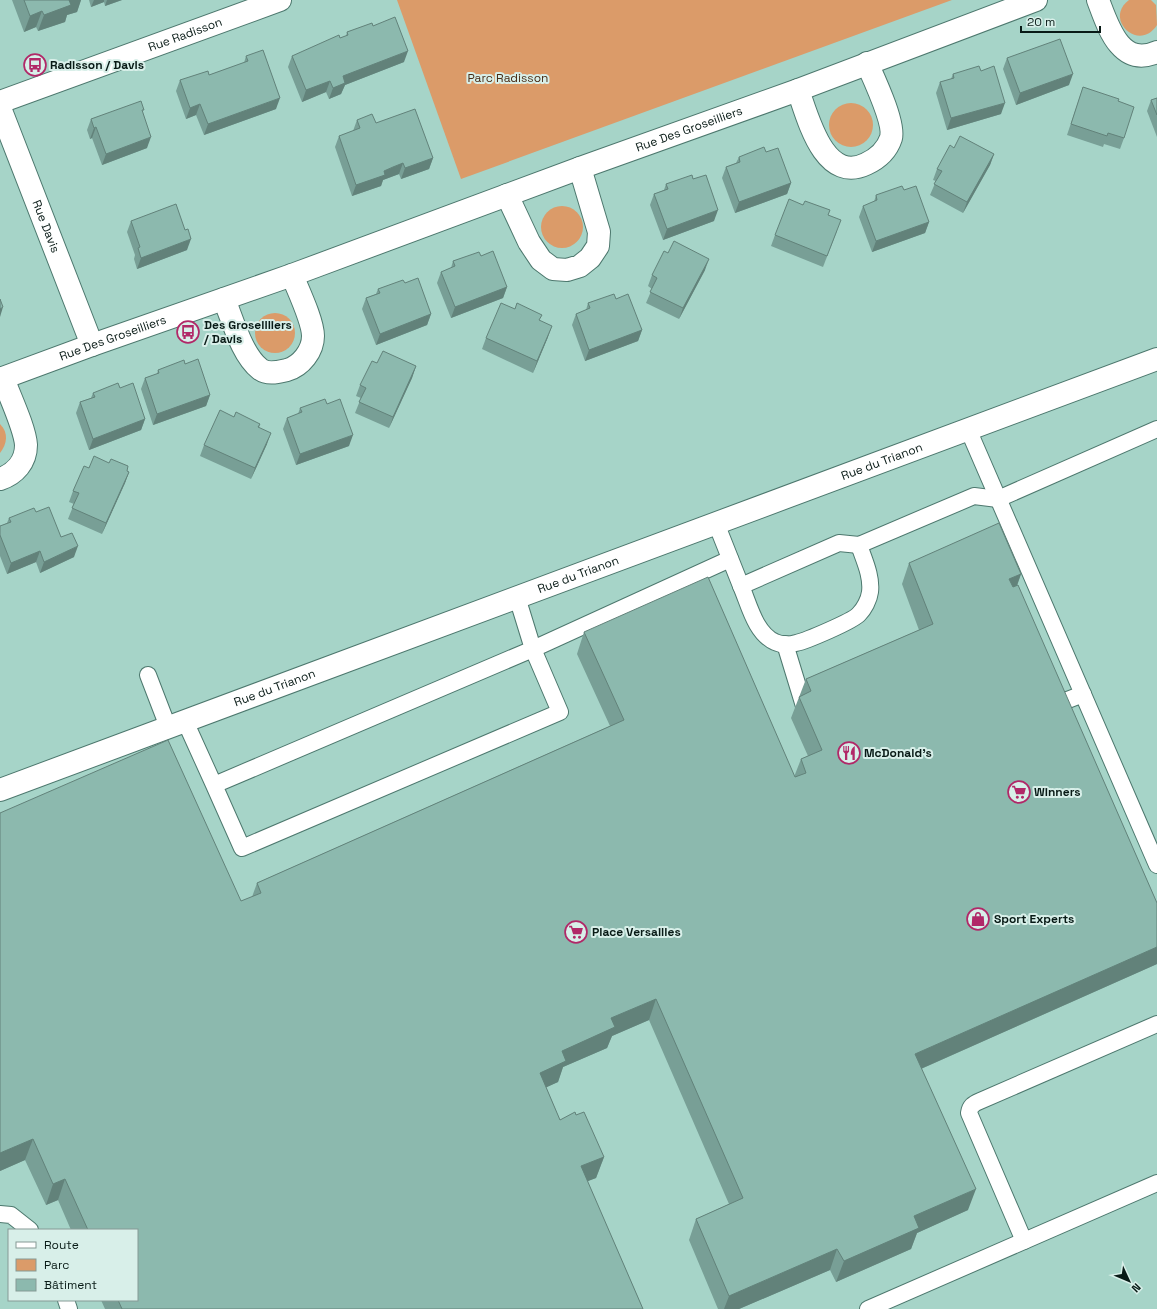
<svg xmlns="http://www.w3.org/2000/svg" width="1157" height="1309" viewBox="0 0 1157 1309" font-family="'Space Grotesk',sans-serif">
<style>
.green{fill:#db9b69}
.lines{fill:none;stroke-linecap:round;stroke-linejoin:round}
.lane-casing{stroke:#4d786e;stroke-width:18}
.street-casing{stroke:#4d786e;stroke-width:24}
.secondary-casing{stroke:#4d786e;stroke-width:24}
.lane{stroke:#fff;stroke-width:16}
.street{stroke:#fff;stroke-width:22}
.secondary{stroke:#fff;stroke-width:22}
.wall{fill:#789f96}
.shaded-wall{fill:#62827a}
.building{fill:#8cb9ae;stroke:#62827a}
.labels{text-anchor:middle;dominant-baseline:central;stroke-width:4;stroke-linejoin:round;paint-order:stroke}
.street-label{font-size:12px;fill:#081a16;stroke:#d8efe9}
.poi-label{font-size:12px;font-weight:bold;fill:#081a16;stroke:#d8efe9;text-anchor:start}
.park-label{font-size:12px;fill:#482c16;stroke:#d8efe9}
</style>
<rect width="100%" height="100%" fill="#a6d4c8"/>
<g class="green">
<path d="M397,0H952L461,179Z"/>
<path d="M1129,0H1151L1156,5L1157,25C1139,53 1103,19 1129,0Z"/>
<circle cx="851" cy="125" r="22"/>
<circle cx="562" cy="227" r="21"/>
<circle cx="275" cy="333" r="20"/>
<path d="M0,424C9,433 7,444 0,453Z"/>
</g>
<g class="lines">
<g class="lane-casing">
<g id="lane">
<path d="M968,429L1157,865"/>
<path d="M716,523L741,586L839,543L859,545L974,496L998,499L1157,429"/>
<path d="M741,586C749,604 755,633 775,642C781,645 790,645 796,643C806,641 853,621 859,614C864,609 869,600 870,592C872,576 864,560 859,545"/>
<path d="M517,597L533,649L730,559"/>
<path d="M785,644L807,716"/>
<path d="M148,675L168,727"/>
<path d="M1047,708L1083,694"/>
<path d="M185,721L214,785L533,649L560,712L242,848L214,785"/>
<path d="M0,1214L11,1215L30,1230"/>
<path d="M1024,1241L969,1113C970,1106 973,1104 980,1101L1157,1024"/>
<path d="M66,1300L69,1309"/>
<path d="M868,1309L1157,1183"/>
</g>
</g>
<g class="street-casing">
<g id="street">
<path d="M1098,0C1108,26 1120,68 1157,52"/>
<path d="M798,90C808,118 824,184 866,164C877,159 887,150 891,138C895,123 874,79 867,63"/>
<path id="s1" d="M0,108L92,345"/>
<path d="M507,195L529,242L541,260L553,269L567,270L580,266L590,258L598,246L599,232L580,168"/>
<path d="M224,299C233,321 242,355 260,369C268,375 278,372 287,370C301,366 313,351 313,336C313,321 298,290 292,275"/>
<path d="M0,479C15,474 26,462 26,445C25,428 9,395 3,378"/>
<path id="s2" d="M0,790L1157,359"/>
</g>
</g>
<g class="secondary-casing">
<g id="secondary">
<path id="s3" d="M0,102L280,0"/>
<path id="s4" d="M0,379L92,345L292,275L580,168L798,90L1036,0"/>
</g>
</g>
<use href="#lane" class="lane"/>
<use href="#street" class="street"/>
<use href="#secondary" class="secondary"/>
</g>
<g class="wall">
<path d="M12,0H81L77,12L67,15L65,22L38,31L36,27L24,32Z"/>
<path d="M89,0H122L105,6L104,2L91,7Z"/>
<path d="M373,26L404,62L345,85L341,94L329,99L326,92L302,102L288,67L292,56L346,36L347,32Z"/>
<path d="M246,56L276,109L204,135L196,115L186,119L176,91L180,80L209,75L244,63Z"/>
<path d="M1007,58L1069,85L1016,105L1003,69Z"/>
<path d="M981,71L1001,114L947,130L936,93L940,82L951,79L953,74Z"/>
<path d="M1083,87L1118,101L1124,138L1120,149L1104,144L1103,147L1067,135Z"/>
<path d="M1157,98V137L1147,111L1151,100Z"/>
<path d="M143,113L147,148L102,165L92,138L90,139L87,130L91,119Z"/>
<path d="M357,120L376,123L433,158L429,169L401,179L399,174L383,180L381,186L352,196L335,147L339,136L353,131Z"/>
<path d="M954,148L994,154L990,165L963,213L930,195L936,181L933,180L937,169Z"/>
<path d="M766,152L791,183L787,194L735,213L722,178L726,167L736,163L739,157Z"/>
<path d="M693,179L714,221L663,240L650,205L654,194L664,190L666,184Z"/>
<path d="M876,195L929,222L925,233L872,252L859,217L863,206L874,202Z"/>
<path d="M828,215L837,231L823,267L771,246L775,235Z"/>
<path d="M131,221L185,230L187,250L137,269L134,259L135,255L127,232Z"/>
<path d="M668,253L705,270L679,319L646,303L652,289L648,286L652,275Z"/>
<path d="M481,256L507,287L503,298L451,318L437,283L441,272L451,268L453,261Z"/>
<path d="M405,283L431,314L427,325L376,345L362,309L366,298L376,294L378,289Z"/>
<path d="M616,299L642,330L638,341L585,361L572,325L576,314L586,310L588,303Z"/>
<path d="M540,320L548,337L533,373L482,349L486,338Z"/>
<path d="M377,363L416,366L412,378L389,428L355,413L361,398L356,396L360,385Z"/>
<path d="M185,364L210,395L206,406L153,425L141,389L145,378L157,374L158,370Z"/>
<path d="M93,393L145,419L141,430L89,450L76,413L80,402L91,398Z"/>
<path d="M327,404L349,446L296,465L283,429L287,418L298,414L300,408Z"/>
<path d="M234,417L260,424L259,428L267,444L251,479L200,456L204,445Z"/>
<path d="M89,468L127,471L129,472L125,483L102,534L68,519L74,504L69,502L73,491Z"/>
<path d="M36,512L61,537L74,557L40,573L36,562L7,574L0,556V526L7,523L9,518Z"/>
<path d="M909,563L1021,574L1017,586L1157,903V964L921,1069L968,1210L917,1233L911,1249L836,1282L830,1270L739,1309H718L689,1240L696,1219L729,1204L649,1020L612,1036L607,1048L563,1067L558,1082L546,1087L560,1120L576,1115L604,1157L596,1178L587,1181L643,1309H105L101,1300H137V1230H71L58,1200L46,1205L25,1160L0,1171V813L241,901L252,897L257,883L610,726L577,654L584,632L794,777L801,759L808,756L791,718L806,679L919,630L902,584Z"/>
</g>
<g class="shaded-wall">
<path d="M69,0H81L77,12L67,15L65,22L38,31L44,15Z"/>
<path d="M94,0H104V2L91,7Z"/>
<path d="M107,0H122L105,6Z"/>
<path d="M42,11L36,27L24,32L30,16Z"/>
<path d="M408,51L404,62L345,85L341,94L329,99L333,88L343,76Z"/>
<path d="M1073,74L1069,85L1016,105L1020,93Z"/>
<path d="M330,81L326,92L302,102L306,90Z"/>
<path d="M280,98L276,109L204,135L208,124Z"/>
<path d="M1005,103L1001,114L947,130L951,118Z"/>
<path d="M200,104L196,115L186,119L190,108Z"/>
<path d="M96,127L92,138L90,139L94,128Z"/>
<path d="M151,137L147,148L102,165L106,154Z"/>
<path d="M994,154L990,165L963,213L967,202Z"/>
<path d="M433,158L429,169L401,179L405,168Z"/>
<path d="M403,163L399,174L383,180L381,186L352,196L356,185L384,171Z"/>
<path d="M791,183L787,194L735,213L739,202Z"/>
<path d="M718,210L714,221L663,240L667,229Z"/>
<path d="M929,222L925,233L872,252L876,241Z"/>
<path d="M191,239L187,250L137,269L141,258Z"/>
<path d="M709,259L705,270L679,319L683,308Z"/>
<path d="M507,287L503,298L451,318L455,307Z"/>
<path d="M3,307L0,317V309Z"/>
<path d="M431,314L427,325L376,345L380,334Z"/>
<path d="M552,326L548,337L533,373L537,361Z"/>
<path d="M642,330L638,341L585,361L589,350Z"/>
<path d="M416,366L412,378L389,428L393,417Z"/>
<path d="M210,395L206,406L153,425L157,414Z"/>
<path d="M145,419L141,430L89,450L93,439Z"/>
<path d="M271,433L267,444L251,479L255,468Z"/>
<path d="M353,435L349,446L296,465L300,454Z"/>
<path d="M129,472L125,483L102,534L106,523Z"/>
<path d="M78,546L74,557L40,573L44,562Z"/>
<path d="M40,551L36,562L7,574L11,563Z"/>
<path d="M1021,574L1013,596L1009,579Z"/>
<path d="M1157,947V964L907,1075L915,1054Z"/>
<path d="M656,999L649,1020L612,1036L607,1048L563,1067L558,1082L532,1094L540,1073L562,1051L611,1018Z"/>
<path d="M33,1139L25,1160L0,1171V1153Z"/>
<path d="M604,1157L596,1178L573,1187L581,1166Z"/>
<path d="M65,1179L58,1200L46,1205L53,1184Z"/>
<path d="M976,1189L968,1210L917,1233L911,1249L836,1282L844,1261L914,1216Z"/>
<path d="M837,1249L830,1270L739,1309H724L729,1296Z"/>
</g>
<g class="building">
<path d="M24,0H70H69L71,5L44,15L42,11L30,16Z"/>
<path d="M395,17L408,51L343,76L345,83L333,88L330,81L306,90L292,56L339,35L340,38L348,35L347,32L372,23L373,26Z"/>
<path d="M1060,39L1073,74L1020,93L1007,58Z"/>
<path d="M263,50L280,98L208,124L200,104L190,108L180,80L208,71L209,75L248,61L246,56Z"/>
<path d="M979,66L981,71L994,66L1005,103L951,118L940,82L954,78L953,74Z"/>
<path d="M1083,87L1119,99L1118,101L1134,107L1124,138L1108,133L1107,136L1071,124Z"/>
<path d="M1157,98V115L1151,100Z"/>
<path d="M141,101L144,110H142L151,137L106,154L96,127L94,128L91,119Z"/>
<path d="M415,109L433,158L405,168L403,163L393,167L384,171L385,175L356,185L339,136L360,128L357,120L372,114L376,123Z"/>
<path d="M960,136L994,154L967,202L934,184L942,171L937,169L950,145L954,148Z"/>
<path d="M764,147L766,152L778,148L791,183L739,202L726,167L740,162L739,157Z"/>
<path d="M692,175L693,179L706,175L718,210L667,229L654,194L668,189L666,184Z"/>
<path d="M902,186L904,190L916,186L929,222L876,241L863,206L877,200L876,195Z"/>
<path d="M789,199L803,205L805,201L830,210L828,215L841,220L827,256L775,235Z"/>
<path d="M176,204L185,230L188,229L191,239L141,258L138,248L140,247L131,221Z"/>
<path d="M674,241L709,259L683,308L650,292L657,278L652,275L664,251L668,253Z"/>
<path d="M493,251L507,287L455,307L441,272L455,266L453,261L479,252L481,256Z"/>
<path d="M418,278L431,314L380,334L366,298L380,293L378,289L403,280L405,283Z"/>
<path d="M614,294L616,299L628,294L642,330L589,350L576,314L590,308L588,303Z"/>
<path d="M0,299L3,307L0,309Z"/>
<path d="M501,303L515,309L517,303L542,315L539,320L552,326L537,361L486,338Z"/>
<path d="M383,351L416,366L393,417L359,402L366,388L360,385L372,361L377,363Z"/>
<path d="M198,359L210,395L157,414L145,378L159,373L158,370L184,360L185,364Z"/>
<path d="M118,383L120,388L133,383L145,419L93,439L80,402L95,397L93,393Z"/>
<path d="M325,399L327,404L340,399L353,435L300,454L287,418L302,412L300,408Z"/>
<path d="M220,410L234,417L236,412L260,424L258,427L271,433L255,468L204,445Z"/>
<path d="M94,456L109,463L111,459L128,466L127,471L129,472L106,523L72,508L79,493L73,491L84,466L89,468Z"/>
<path d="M49,507L61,537L72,533L78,546L44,562L40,551L11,563L0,535V526L11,522L9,518L34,508L36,512Z"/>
<path d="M999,523L1021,574L1009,579L1013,587L1018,585L1157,903V947L915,1054L976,1189L914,1216L919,1228L844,1261L837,1249L729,1296L696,1219L743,1198L656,999L611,1018L615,1027L562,1051L566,1061L540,1073L560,1120L575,1112L576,1115L584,1112L604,1157L581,1166L643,1309H122L118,1300H137V1230H88L65,1179L53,1184L33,1139L0,1153V813L168,740L241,901L261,893L257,883L624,720L584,632L708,577L795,777L806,773L801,759L822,750L799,697L811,691L806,679L933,624L909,563Z"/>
</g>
<defs>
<g id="bus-ring" transform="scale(1.15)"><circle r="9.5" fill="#d8efe9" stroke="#b12868" stroke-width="1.5"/><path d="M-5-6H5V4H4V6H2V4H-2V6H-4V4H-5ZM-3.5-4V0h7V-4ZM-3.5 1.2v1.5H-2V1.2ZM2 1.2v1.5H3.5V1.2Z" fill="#b12868"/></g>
<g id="restaurant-ring" transform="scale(1.15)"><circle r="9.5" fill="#d8efe9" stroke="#b12868" stroke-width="1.5"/><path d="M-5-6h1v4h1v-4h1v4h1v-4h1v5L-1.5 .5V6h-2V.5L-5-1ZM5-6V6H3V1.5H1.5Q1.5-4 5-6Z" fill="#b12868"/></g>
<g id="supermarket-ring" transform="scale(1.15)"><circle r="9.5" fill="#d8efe9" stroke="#b12868" stroke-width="1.5"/><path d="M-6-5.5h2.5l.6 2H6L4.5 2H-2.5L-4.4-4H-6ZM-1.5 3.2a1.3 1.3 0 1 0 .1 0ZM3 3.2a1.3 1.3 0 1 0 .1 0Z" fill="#b12868"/></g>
<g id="shop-ring" transform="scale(1.15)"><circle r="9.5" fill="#d8efe9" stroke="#b12868" stroke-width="1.5"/><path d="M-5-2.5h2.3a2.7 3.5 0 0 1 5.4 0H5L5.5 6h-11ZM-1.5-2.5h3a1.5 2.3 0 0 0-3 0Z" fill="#b12868"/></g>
</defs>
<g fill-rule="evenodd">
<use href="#bus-ring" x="35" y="65"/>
<use href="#bus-ring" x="188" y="332"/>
<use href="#restaurant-ring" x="849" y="753"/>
<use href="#supermarket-ring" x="1019" y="792"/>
<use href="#shop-ring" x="978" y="919"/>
<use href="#supermarket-ring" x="576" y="932"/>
</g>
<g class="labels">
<g class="street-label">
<text stroke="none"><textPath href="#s3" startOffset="197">Rue Radisson</textPath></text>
<text stroke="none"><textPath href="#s4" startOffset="733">Rue Des Groseilliers</textPath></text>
<text stroke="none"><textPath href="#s1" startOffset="127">Rue Davis</textPath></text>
<text stroke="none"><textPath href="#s4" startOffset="120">Rue Des Groseilliers</textPath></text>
<text stroke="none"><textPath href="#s2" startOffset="941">Rue du Trianon</textPath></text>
<text stroke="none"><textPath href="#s2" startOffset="617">Rue du Trianon</textPath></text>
<text stroke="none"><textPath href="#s2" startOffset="293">Rue du Trianon</textPath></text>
</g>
<g class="poi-label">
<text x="50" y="65">Radisson / Davis</text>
<text x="204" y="325">Des Groseilliers<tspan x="204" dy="14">/ Davis</tspan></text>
<text x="864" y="753">McDonald's</text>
<text x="1034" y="792">Winners</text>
<text x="994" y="919">Sport Experts</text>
<text x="592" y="932">Place Versailles</text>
</g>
<g class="park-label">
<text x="508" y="78">Parc Radisson</text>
</g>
</g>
<rect x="8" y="1229" width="130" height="72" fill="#d8efe9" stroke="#859a95"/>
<rect x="16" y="1242" width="20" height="6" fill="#ffffff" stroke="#859a95"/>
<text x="44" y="1249" font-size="12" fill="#081a16">Route</text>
<rect x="16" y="1259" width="20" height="12" fill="#db9b69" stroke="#859a95"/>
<text x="44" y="1269" font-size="12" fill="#081a16">Parc</text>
<rect x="16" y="1279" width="20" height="12" fill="#8cb9ae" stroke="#859a95"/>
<text x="44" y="1289" font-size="12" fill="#081a16">Bâtiment</text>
<g transform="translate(1129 1281) rotate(134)" stroke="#d8efe9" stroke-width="3" paint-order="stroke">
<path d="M0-3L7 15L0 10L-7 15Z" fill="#081a16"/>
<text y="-6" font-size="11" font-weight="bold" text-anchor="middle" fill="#081a16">N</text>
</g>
<path d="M1021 26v6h79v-6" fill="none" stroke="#081a16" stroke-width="2"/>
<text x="1027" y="26" font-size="12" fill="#081a16" stroke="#d8efe9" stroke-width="3" paint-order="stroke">20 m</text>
</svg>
